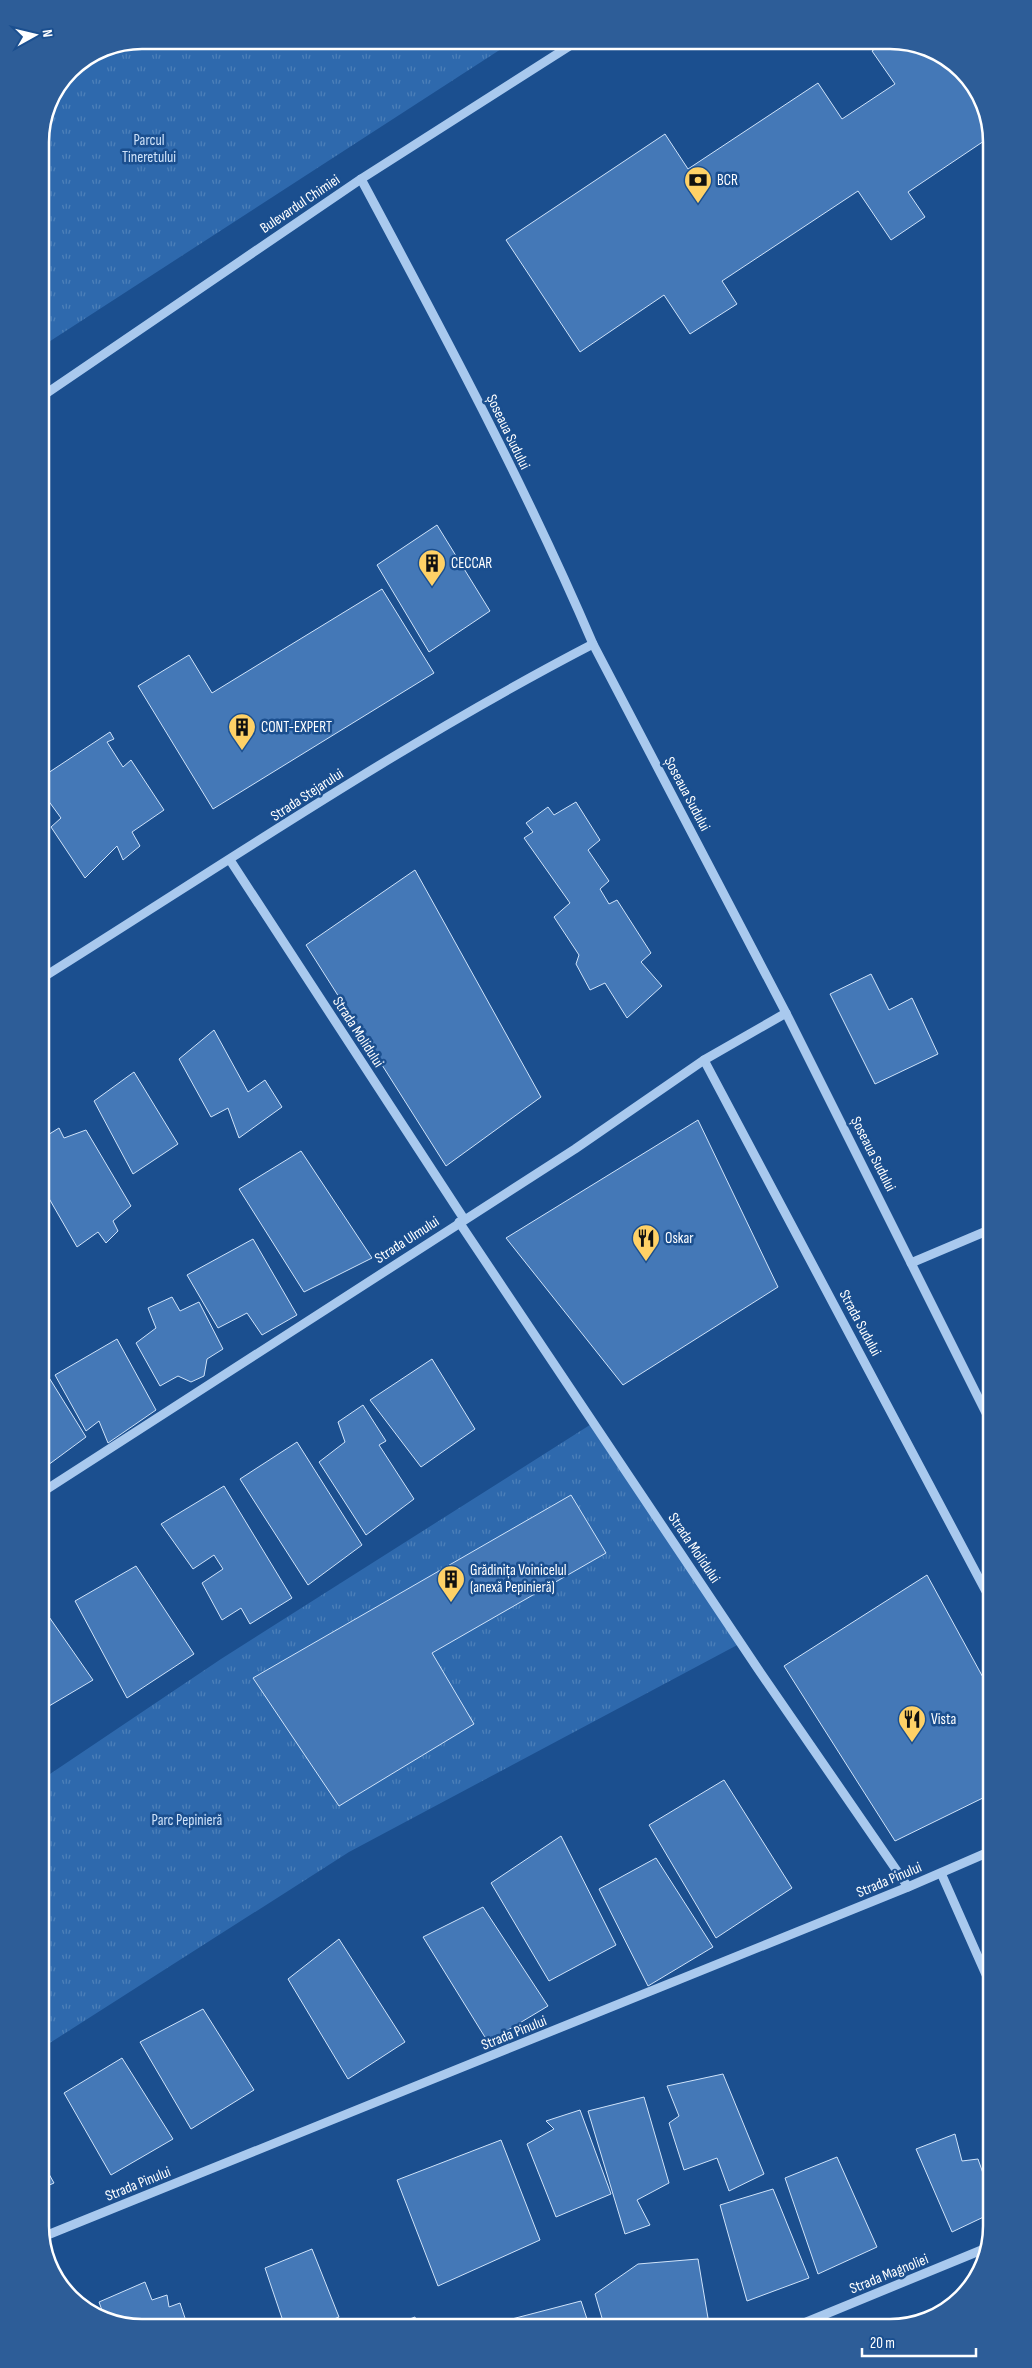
<svg xmlns="http://www.w3.org/2000/svg" width="1032" height="2368" viewBox="0 0 1032 2368" font-family="'Sofia Sans Condensed',sans-serif">
<style>
.grass{fill:url(#grass-tufts)}
.building{fill:#4478b7;stroke:#cfe3fa}
.lines{fill:none;stroke-linecap:round;stroke-linejoin:round}
.minor{stroke:#a9c9ee;stroke-width:9}
.labels{text-anchor:middle;dominant-baseline:central;stroke-width:5;stroke-linejoin:round;paint-order:stroke}
.park-label{font-size:15px;fill:#cfe3fa;stroke:#1b4f8f}
.poi-label{font-size:15px;fill:#fff;stroke:#1b4f8f;text-anchor:start}
.street-label{font-size:15px;fill:#fff;stroke:#1b4f8f}
.rim{fill:none;stroke:#fff;stroke-width:2.5}
</style>
<defs>
<pattern id="grass-tufts" width="24" height="20" patternUnits="userSpaceOnUse" patternTransform="scale(1.25)"><rect width="24" height="20" fill="#2e69ad"/><path d="M3 7l-1-3M5 7V3M7 7l1-3M15 17l-1-3M17 17v-4M19 17l1-3" fill="none" stroke="#4d80b9"/></pattern>
</defs>
<rect width="100%" height="100%" fill="#1b4f8f"/>
<g class="grass">
<path d="M142,40H515L41,347L40,136L48,103L70,70L103,48Z"/>
<path d="M593,1423L741,1643L349,1852L45,2046L44,1778L221,1659Z"/>
</g>
<g class="building">
<path d="M888,40H897L952,61L986,109L987,139L908,192L925,217L891,240L858,191L722,281L737,304L690,334L664,295L580,352L506,240L665,134L688,169L818,83L842,119L895,84L872,51Z"/>
<path d="M437,525L490,611L429,652L377,565Z"/>
<path d="M382,589L434,673L213,809L138,686L189,655L212,693Z"/>
<path d="M110,732L114,739L107,742L123,767L131,760L164,810L132,832L140,846L123,860L117,846L85,878L51,827L61,818L42,792V777Z"/>
<path d="M576,802L600,840L588,850L609,881L600,889L609,904L617,900L651,953L641,962L662,986L627,1018L605,983L590,990L576,964L579,955L554,917L570,903L524,838L533,832L526,823L548,807L554,815Z"/>
<path d="M415,870L541,1097L446,1166L306,945Z"/>
<path d="M871,974L889,1010L912,998L938,1054L875,1084L830,994Z"/>
<path d="M214,1030L248,1092L265,1080L282,1107L239,1138L228,1108L211,1117L179,1059Z"/>
<path d="M134,1072L178,1144L133,1174L94,1101Z"/>
<path d="M698,1120L778,1287L623,1385L506,1238Z"/>
<path d="M59,1128L64,1138L86,1130L131,1206L113,1221L118,1231L106,1243L98,1232L77,1247L43,1188V1156L46,1153L43,1148V1138Z"/>
<path d="M301,1151L372,1258L304,1292L239,1189Z"/>
<path d="M43,1221L47,1230L43,1232Z"/>
<path d="M253,1239L297,1315L262,1335L247,1313L218,1328L187,1275Z"/>
<path d="M172,1297L180,1311L199,1302L223,1349L207,1359L204,1376L191,1382L178,1376L160,1386L136,1343L156,1328L148,1308Z"/>
<path d="M117,1339L156,1410L108,1443L99,1421L86,1431L55,1375Z"/>
<path d="M432,1359L475,1429L421,1467L370,1400Z"/>
<path d="M43,1368L86,1437L44,1468Z"/>
<path d="M363,1405L386,1441L379,1445L414,1499L366,1535L319,1462L345,1442L338,1422Z"/>
<path d="M297,1442L362,1545L308,1585L240,1479Z"/>
<path d="M224,1486L292,1598L250,1624L241,1608L222,1620L202,1583L223,1569L214,1555L193,1569L161,1524Z"/>
<path d="M571,1495L606,1553L432,1653L474,1724L339,1806L253,1678Z"/>
<path d="M136,1566L194,1654L127,1698L75,1601Z"/>
<path d="M927,1575L991,1692V1794L895,1841L784,1666Z"/>
<path d="M47,1614L93,1680L44,1709V1616Z"/>
<path d="M724,1780L792,1888L716,1938L649,1825Z"/>
<path d="M561,1836L616,1945L549,1981L491,1883Z"/>
<path d="M656,1858L713,1947L648,1986L599,1889Z"/>
<path d="M483,1907L548,2006L488,2042L423,1937Z"/>
<path d="M339,1939L405,2042L348,2079L288,1979Z"/>
<path d="M203,2009L254,2090L191,2129L140,2042Z"/>
<path d="M122,2058L173,2139L111,2175L64,2093Z"/>
<path d="M723,2074L764,2174L729,2191L717,2158L684,2170L669,2123L679,2116L667,2086Z"/>
<path d="M644,2097L669,2183L637,2200L650,2225L625,2234L588,2111Z"/>
<path d="M580,2110L611,2194L556,2217L527,2144L554,2129L546,2121Z"/>
<path d="M955,2134L962,2161L978,2159L992,2199V2213L952,2232L916,2149Z"/>
<path d="M501,2140L540,2240L438,2286L397,2180Z"/>
<path d="M837,2157L877,2247L818,2274L785,2178Z"/>
<path d="M45,2167L54,2183L45,2187Z"/>
<path d="M773,2189L809,2278L747,2301L720,2205Z"/>
<path d="M312,2249L339,2317L314,2327H285L265,2268Z"/>
<path d="M698,2259L709,2324L604,2325L595,2294L638,2264Z"/>
<path d="M145,2282L152,2300L167,2295L169,2307L180,2303L188,2327L135,2328L104,2316L99,2302Z"/>
<path d="M581,2301L589,2325H510L508,2320Z"/>
<path d="M415,2317L418,2326H391Z"/>
</g>
<g class="lines">
<g class="minor">
<path d="M361,179C443,332 525,485 593,644L786,1013L990,1421"/>
<path d="M41,397L361,179L579,40"/>
<path d="M230,860L464,1219"/>
<path d="M42,978C224,864 402,743 593,644"/>
<path d="M704,1060L990,1599"/>
<path d="M459,1222L758,1669L908,1887"/>
<path d="M911,1263L989,1230"/>
<path d="M44,1491L575,1149L704,1060L786,1013"/>
<path d="M941,1873L991,1986"/>
<path d="M45,2236L908,1887L991,1851"/>
<path d="M804,2323L984,2249"/>
</g>
</g>
<defs>
<g id="bank-pin" transform="scale(1.4375)"><path d="M0 17L-7.5 6A9.5 9.5 0 1 1 7.5 6Z" fill="#ffd166" stroke="#1b4f8f"/><path d="M-6-4H6V4H-6ZM0-2.3a2.3 2.3 0 1 0 0 4.6a2.3 2.3 0 1 0 0-4.6Z" fill="#111"/></g>
<g id="building-pin" transform="scale(1.4375)"><path d="M0 17L-7.5 6A9.5 9.5 0 1 1 7.5 6Z" fill="#ffd166" stroke="#1b4f8f"/><path d="M-4-6H4V6H1V3H-1V6H-4ZM-2.5-4.3h1.7v1.8h-1.7ZM.8-4.3h1.7v1.8H.8ZM-2.5-1h1.7V.8h-1.7ZM.8-1h1.7V.8H.8Z" fill="#111"/></g>
<g id="restaurant-pin" transform="scale(1.4375)"><path d="M0 17L-7.5 6A9.5 9.5 0 1 1 7.5 6Z" fill="#ffd166" stroke="#1b4f8f"/><path d="M-5-6h1v4h1v-4h1v4h1v-4h1v5L-1.5 .5V6h-2V.5L-5-1ZM5-6V6H3V1.5H1.5Q1.5-4 5-6Z" fill="#111"/></g>
</defs>
<g fill-rule="evenodd">
<use href="#bank-pin" x="698" y="180"/>
<use href="#building-pin" x="432" y="563"/>
<use href="#building-pin" x="242" y="727"/>
<use href="#restaurant-pin" x="646" y="1238"/>
<use href="#building-pin" x="451" y="1579"/>
<use href="#restaurant-pin" x="912" y="1719"/>
</g>
<g class="labels">
<g class="park-label">
<text x="149" y="140">Parcul<tspan x="149" dy="17">Tineretului</tspan></text>
<text x="187" y="1820">Parc Pepinieră</text>
</g>
<g class="poi-label">
<text x="717" y="180">BCR</text>
<text x="451" y="563">CECCAR</text>
<text x="261" y="727">CONT-EXPERT</text>
<text x="665" y="1238">Oskar</text>
<text x="470" y="1570">Grădinița Voinicelul<tspan x="470" dy="17">(anexă Pepinieră)</tspan></text>
<text x="931" y="1719">Vista</text>
</g>
<g class="street-label">
<text transform="translate(300 204) rotate(-34)">Bulevardul Chimiei</text>
<text transform="translate(508 432) rotate(64)">Șoseaua Sudului</text>
<text transform="translate(687 794) rotate(62)">Șoseaua Sudului</text>
<text transform="translate(307 795) rotate(-33)">Strada Stejarului</text>
<text transform="translate(358 1032) rotate(57)">Strada Molidului</text>
<text transform="translate(873 1154) rotate(63)">Șoseaua Sudului</text>
<text transform="translate(407 1240) rotate(-33)">Strada Ulmului</text>
<text transform="translate(860 1323) rotate(62)">Strada Sudului</text>
<text transform="translate(694 1548) rotate(56)">Strada Molidului</text>
<text transform="translate(889 1880) rotate(-23)">Strada Pinului</text>
<text transform="translate(514 2033) rotate(-22)">Strada Pinului</text>
<text transform="translate(138 2184) rotate(-22)">Strada Pinului</text>
<text transform="translate(889 2274) rotate(-22)">Strada Magnoliei</text>
</g>
</g>
<path d="M0 0H1032V2368H0ZM142 49H890A93 93 0 0 1 983 142V2226A93 93 0 0 1 890 2319H142A93 93 0 0 1 49 2226V142A93 93 0 0 1 142 49Z" fill="#2d5d98" fill-rule="evenodd"/>
<path class="rim" d="M142 49H890A93 93 0 0 1 983 142V2226A93 93 0 0 1 890 2319H142A93 93 0 0 1 49 2226V142A93 93 0 0 1 142 49Z"/>
<g transform="translate(35 35) rotate(82)" stroke="#1b4f8f" stroke-width="4" paint-order="stroke">
<path d="M0-4L9 19L0 12L-9 19Z" fill="#ffffff"/>
<text y="-8" font-size="14" font-weight="bold" text-anchor="middle" fill="#ffffff">N</text>
</g>
<path d="M862 2348v8h114v-8" fill="none" stroke="#ffffff" stroke-width="2.5"/>
<text x="870" y="2348" font-size="15" fill="#ffffff" stroke="#1b4f8f" stroke-width="4" paint-order="stroke">20 m</text>
</svg>
